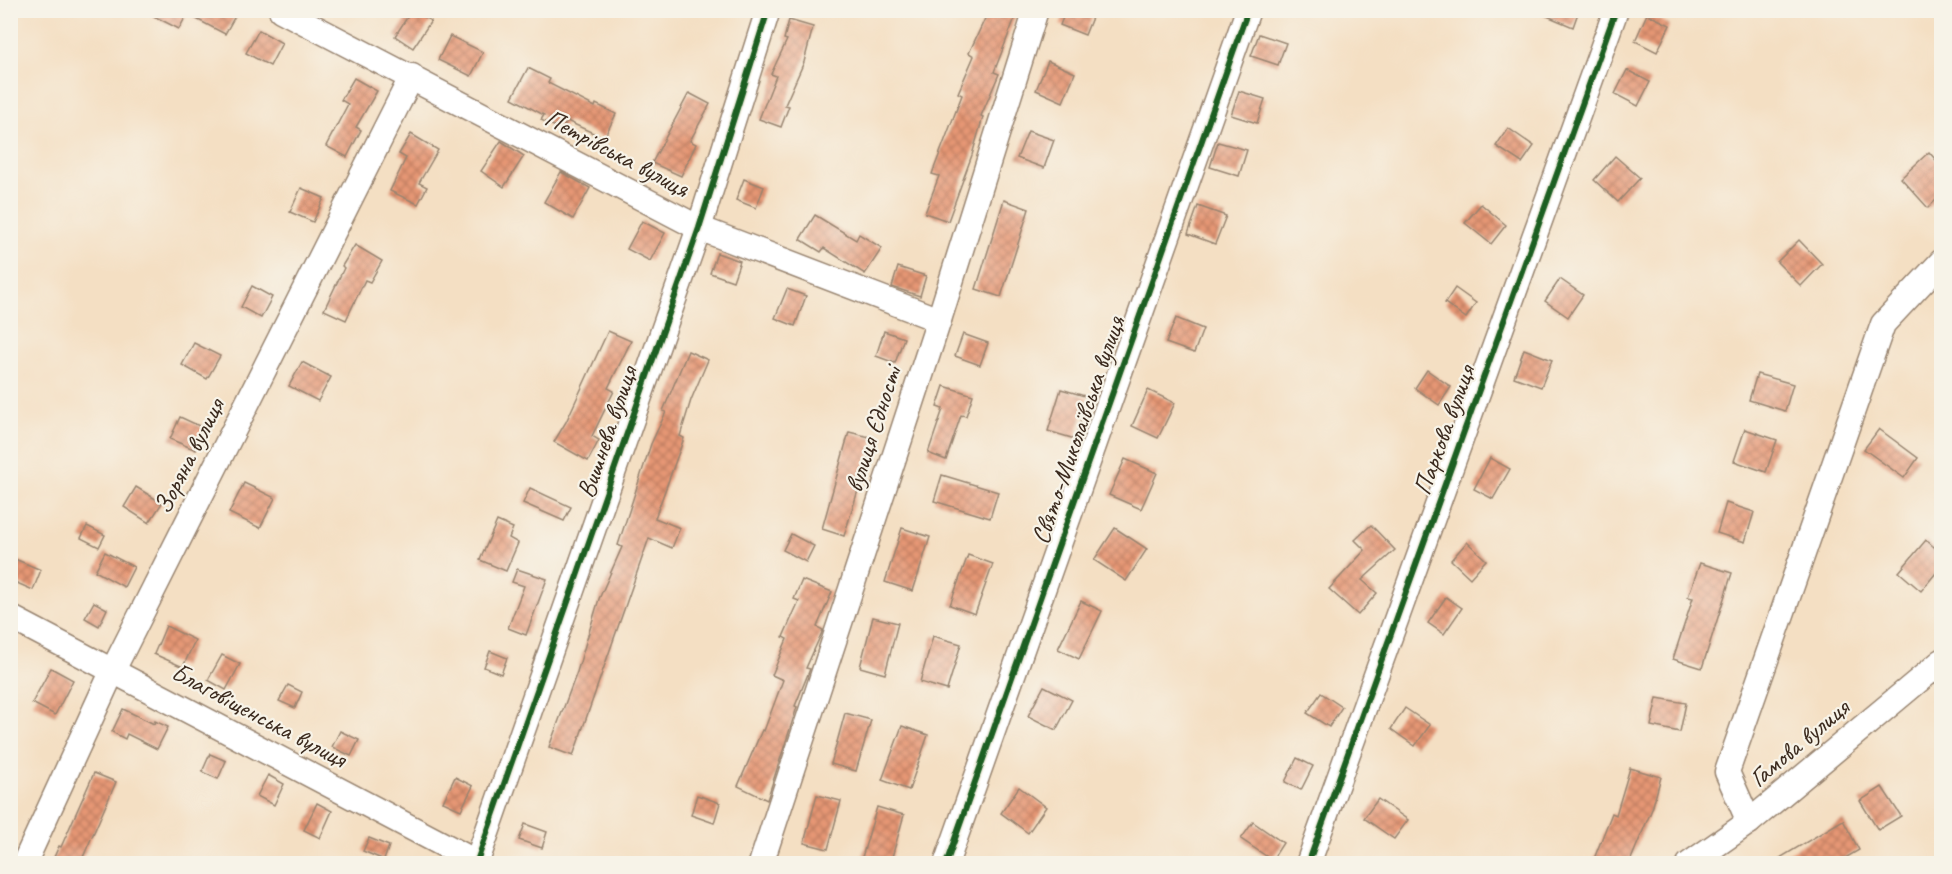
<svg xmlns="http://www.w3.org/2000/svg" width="1952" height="874" viewBox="0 0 1952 874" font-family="Caveat,sans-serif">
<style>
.building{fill:url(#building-cross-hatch)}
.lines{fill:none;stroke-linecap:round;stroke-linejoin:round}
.minor-casing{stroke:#988470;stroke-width:27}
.minor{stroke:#fff;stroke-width:24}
.cycleway-casing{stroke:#f7f3e8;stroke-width:10}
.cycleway{stroke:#1b5e20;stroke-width:6}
.labels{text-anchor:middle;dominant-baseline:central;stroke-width:4.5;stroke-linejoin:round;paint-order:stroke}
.street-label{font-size:26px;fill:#3b2a1e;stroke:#f7f3e8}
</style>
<defs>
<pattern id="building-cross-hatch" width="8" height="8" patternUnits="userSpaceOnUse" patternTransform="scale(1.5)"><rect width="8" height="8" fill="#e69775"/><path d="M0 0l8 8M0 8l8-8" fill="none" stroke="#bc7b5f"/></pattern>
</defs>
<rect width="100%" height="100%" fill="#f7f3e8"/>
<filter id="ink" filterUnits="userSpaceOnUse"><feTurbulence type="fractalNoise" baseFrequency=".0167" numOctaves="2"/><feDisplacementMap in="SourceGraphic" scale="12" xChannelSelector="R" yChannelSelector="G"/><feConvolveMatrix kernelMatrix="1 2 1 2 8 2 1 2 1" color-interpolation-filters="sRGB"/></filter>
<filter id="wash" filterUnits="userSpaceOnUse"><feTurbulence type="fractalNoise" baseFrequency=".008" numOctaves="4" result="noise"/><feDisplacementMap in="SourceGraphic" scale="24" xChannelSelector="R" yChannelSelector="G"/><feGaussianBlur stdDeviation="1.35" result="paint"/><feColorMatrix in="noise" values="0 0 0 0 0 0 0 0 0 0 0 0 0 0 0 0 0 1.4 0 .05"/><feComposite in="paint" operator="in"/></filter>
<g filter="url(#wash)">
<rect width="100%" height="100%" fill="#f4dfc3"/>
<g id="blocks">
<g class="building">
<path d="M142,10H225L235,16L225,34L187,14L179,29Z"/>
<path d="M412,10L431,21L413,48L395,36Z"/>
<path d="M989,10H1018L994,72L999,74L981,116L983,117L972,155L948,221L925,213L939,176L932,174L962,95L958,93L974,56L969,53Z"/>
<path d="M1066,10H1095L1085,35L1060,25Z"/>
<path d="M1533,10H1579L1573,27Z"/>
<path d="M1647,14L1670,25L1657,52L1635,41Z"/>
<path d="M789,20L813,27L804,62L785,105L789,106L781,127L759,119L776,76L771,74L787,40L784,39Z"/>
<path d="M259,30L282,43L270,66L246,53Z"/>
<path d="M1259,34L1286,43L1278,65L1251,56Z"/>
<path d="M450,36L483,52L471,76L438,60Z"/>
<path d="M1048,61L1075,73L1063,102L1036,90Z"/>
<path d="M528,68L550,79L548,83L595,107L596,104L616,114L604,138L567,121L562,130L541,120L544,115L512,98Z"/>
<path d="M1627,70L1650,82L1638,106L1615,94Z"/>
<path d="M354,78L377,91L356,127L361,130L347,157L326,146L348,104L341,100Z"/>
<path d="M1239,91L1265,99L1257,123L1231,115Z"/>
<path d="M689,93L710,104L690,141L696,144L681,176L652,163Z"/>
<path d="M1508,128L1534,146L1522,163L1496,146Z"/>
<path d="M1028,131L1054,140L1044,168L1017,158Z"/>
<path d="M411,134L438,150L419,183L427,187L418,204L390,191L406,158L399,154Z"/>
<path d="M501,141L524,156L504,187L481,171Z"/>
<path d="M1218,142L1247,150L1239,176L1210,167Z"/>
<path d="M1929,152L1941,166V195L1928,208L1901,178Z"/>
<path d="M1615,156L1640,178L1618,202L1594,180Z"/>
<path d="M561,172L590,188L573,219L544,202Z"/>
<path d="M744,179L764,187L756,208L736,200Z"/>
<path d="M301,188L324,198L313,222L290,212Z"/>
<path d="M1004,200L1029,209L1001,297L976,289Z"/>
<path d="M1481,204L1506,225L1491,244L1465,223Z"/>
<path d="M1198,206L1226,216L1215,244L1188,234Z"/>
<path d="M815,215L856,240L859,234L882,248L865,274L824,248L821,252L800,239Z"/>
<path d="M642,221L665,233L650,261L627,249Z"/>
<path d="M1799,240L1822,264L1801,286L1777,262Z"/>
<path d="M355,245L382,261L370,282L365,280L346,320L324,310L344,268L342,266Z"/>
<path d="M717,253L740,261L733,281L710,273Z"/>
<path d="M898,267L926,276L920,296L892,287Z"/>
<path d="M1560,279L1583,295L1568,317L1545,301Z"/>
<path d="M252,286L272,297L261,318L241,307Z"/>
<path d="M1455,288L1476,303L1466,318L1445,303Z"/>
<path d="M787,289L806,296L795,326L775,318Z"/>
<path d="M1176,318L1203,329L1194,353L1166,343Z"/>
<path d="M608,331L631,341L608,388L614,391L592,436L599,440L588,461L554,442L566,422Z"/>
<path d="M884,331L904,338L895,363L876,356Z"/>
<path d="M963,334L988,343L980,365L955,356Z"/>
<path d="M194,343L220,356L207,379L182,365Z"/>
<path d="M1524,349L1552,360L1541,387L1514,377Z"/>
<path d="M688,351L708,360L691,400L680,436L684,438L655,518L680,528L672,548L649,538L573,756L549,747L577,672L599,599L622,547L618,545L651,444L666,412L663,411Z"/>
<path d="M302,362L331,377L318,401L289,386Z"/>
<path d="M1427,370L1451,387L1439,405L1415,388Z"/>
<path d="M1757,374L1793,384L1785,411L1749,400Z"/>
<path d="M944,386L973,395L966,416L961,415L946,460L928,453L943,409L937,407Z"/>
<path d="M1061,389L1088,397L1075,439L1048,431Z"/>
<path d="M1148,390L1175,403L1158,438L1132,426Z"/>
<path d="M180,417L206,429L196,450L170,439Z"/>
<path d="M1745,429L1777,440L1766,472L1734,461Z"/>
<path d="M1879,429L1918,458L1904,478L1864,449Z"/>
<path d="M849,432L874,438L844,536L822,529Z"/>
<path d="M1490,458L1510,469L1493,499L1474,489Z"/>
<path d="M1125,459L1157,473L1141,509L1109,495Z"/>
<path d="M942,475L998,492L990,518L934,501Z"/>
<path d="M244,483L275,498L260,528L229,513Z"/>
<path d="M136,487L162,503L149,523L124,507Z"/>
<path d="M530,488L571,507L564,521L523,503Z"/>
<path d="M1726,503L1754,512L1745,542L1717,533Z"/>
<path d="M497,521L513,528L509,538L518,543L506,571L480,560Z"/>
<path d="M1371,525L1395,550L1362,580L1377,593L1358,615L1329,589L1365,550L1355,540Z"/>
<path d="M87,526L105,535L99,547L81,538Z"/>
<path d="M902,528L930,537L913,591L885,582Z"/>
<path d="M1115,528L1147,549L1126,581L1094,560Z"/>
<path d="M791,534L814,546L806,562L783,550Z"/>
<path d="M1926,540L1941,553V567L1921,591L1899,572Z"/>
<path d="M1467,542L1486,560L1470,578L1451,560Z"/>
<path d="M105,552L134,567L124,587L95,571Z"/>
<path d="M968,555L993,564L975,614L950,605Z"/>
<path d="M10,557L41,570L33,590L10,580Z"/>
<path d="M1700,563L1732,573L1702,668L1673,659L1693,598L1688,597Z"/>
<path d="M517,569L547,579L526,635L508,628L524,586L512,582Z"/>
<path d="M802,580L832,592L817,627L823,630L806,668L810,669L795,706L797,707L767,800L738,786L762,730L764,731L783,680L772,675L787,639L783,637L799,601L794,599Z"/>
<path d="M1446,597L1462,608L1444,634L1428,623Z"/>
<path d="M1081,601L1102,611L1079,659L1058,649Z"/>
<path d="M94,602L107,609L99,626L85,618Z"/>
<path d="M873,617L898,623L885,674L860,667Z"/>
<path d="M166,626L195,640L183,667L154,654Z"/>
<path d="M933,636L961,644L947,690L920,682Z"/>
<path d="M490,651L507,658L501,674L484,667Z"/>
<path d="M222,655L240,664L226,690L208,680Z"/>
<path d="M51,668L73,680L55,715L32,703Z"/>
<path d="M288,685L302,692L295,708L279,701Z"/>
<path d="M1044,686L1072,700L1056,730L1028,716Z"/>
<path d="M1321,693L1342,707L1329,727L1307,713Z"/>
<path d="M1657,698L1686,703L1680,732L1651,726Z"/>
<path d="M1405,708L1430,725L1415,746L1391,729Z"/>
<path d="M123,709L154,724L155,721L168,727L157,749L127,734L125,739L112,732Z"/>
<path d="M845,713L871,720L856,771L831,764Z"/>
<path d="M902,726L928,735L909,790L882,780Z"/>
<path d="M340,731L359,740L351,756L332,747Z"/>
<path d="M210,754L226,761L218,779L202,772Z"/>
<path d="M1297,758L1313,766L1301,790L1285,782Z"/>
<path d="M1630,768L1661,777L1652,809L1629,864H1592L1612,813L1616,815Z"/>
<path d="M94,773L116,782L80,864H51L59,846L61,847Z"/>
<path d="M268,775L284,784L274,805L257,796Z"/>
<path d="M455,777L473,786L461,810L443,802Z"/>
<path d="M1019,787L1046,807L1028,833L1001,813Z"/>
<path d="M1882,787L1901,816L1878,830L1860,801Z"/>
<path d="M697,795L720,803L714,823L691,815Z"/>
<path d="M817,795L841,801L828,849L804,843Z"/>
<path d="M1378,799L1408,820L1394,839L1364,818Z"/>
<path d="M317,803L332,811L320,838L304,830Z"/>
<path d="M877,807L904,815L890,864H860Z"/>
<path d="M1843,820L1859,850L1835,864H1770Z"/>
<path d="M1253,822L1283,843L1272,860L1241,839Z"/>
<path d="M525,824L547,832L542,848L519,840Z"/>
<path d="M369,838L389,846L384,860L363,851Z"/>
</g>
</g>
</g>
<g filter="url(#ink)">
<use href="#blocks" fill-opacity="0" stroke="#988470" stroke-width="1.5"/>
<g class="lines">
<g class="minor-casing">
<g id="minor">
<path d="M281,10L699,228L939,320"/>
<path d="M10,617L480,864"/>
<path d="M1749,822L1727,772L1883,324L1942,261"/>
<path d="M24,864L113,670L412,76"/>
<path d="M476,864L699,228L768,10"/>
<path d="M761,864L939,320L1036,10"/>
<path d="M946,864L1248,10"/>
<path d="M1308,864L1616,10"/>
<path d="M1689,864L1749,822L1942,661"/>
</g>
</g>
<use href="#minor" class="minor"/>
<g class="cycleway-casing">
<g id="cycleway">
<path d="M476,864L699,228L768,10"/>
<path d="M946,864L1248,10"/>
<path d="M1308,864L1616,10"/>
</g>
</g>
<use href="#cycleway" class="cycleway"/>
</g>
</g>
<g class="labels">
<g class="street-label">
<text transform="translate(617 153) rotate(28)">Петрівська вулиця</text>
<text transform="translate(873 429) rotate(-72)">вулиця Єдності</text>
<text transform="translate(1078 430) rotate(-71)">Свято-Миколаївська вулиця</text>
<text transform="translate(1444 430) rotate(-70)">Паркова вулиця</text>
<text transform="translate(607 432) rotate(-71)">Вишнева вулиця</text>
<text transform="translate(189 456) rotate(-63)">Зоряна вулиця</text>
<text transform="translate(259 715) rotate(28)">Благовіщенська вулиця</text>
<text transform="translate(1799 743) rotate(-40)">Гамова вулиця</text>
</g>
</g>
<rect width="1952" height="874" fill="none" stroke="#f7f3e8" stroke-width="36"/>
</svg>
